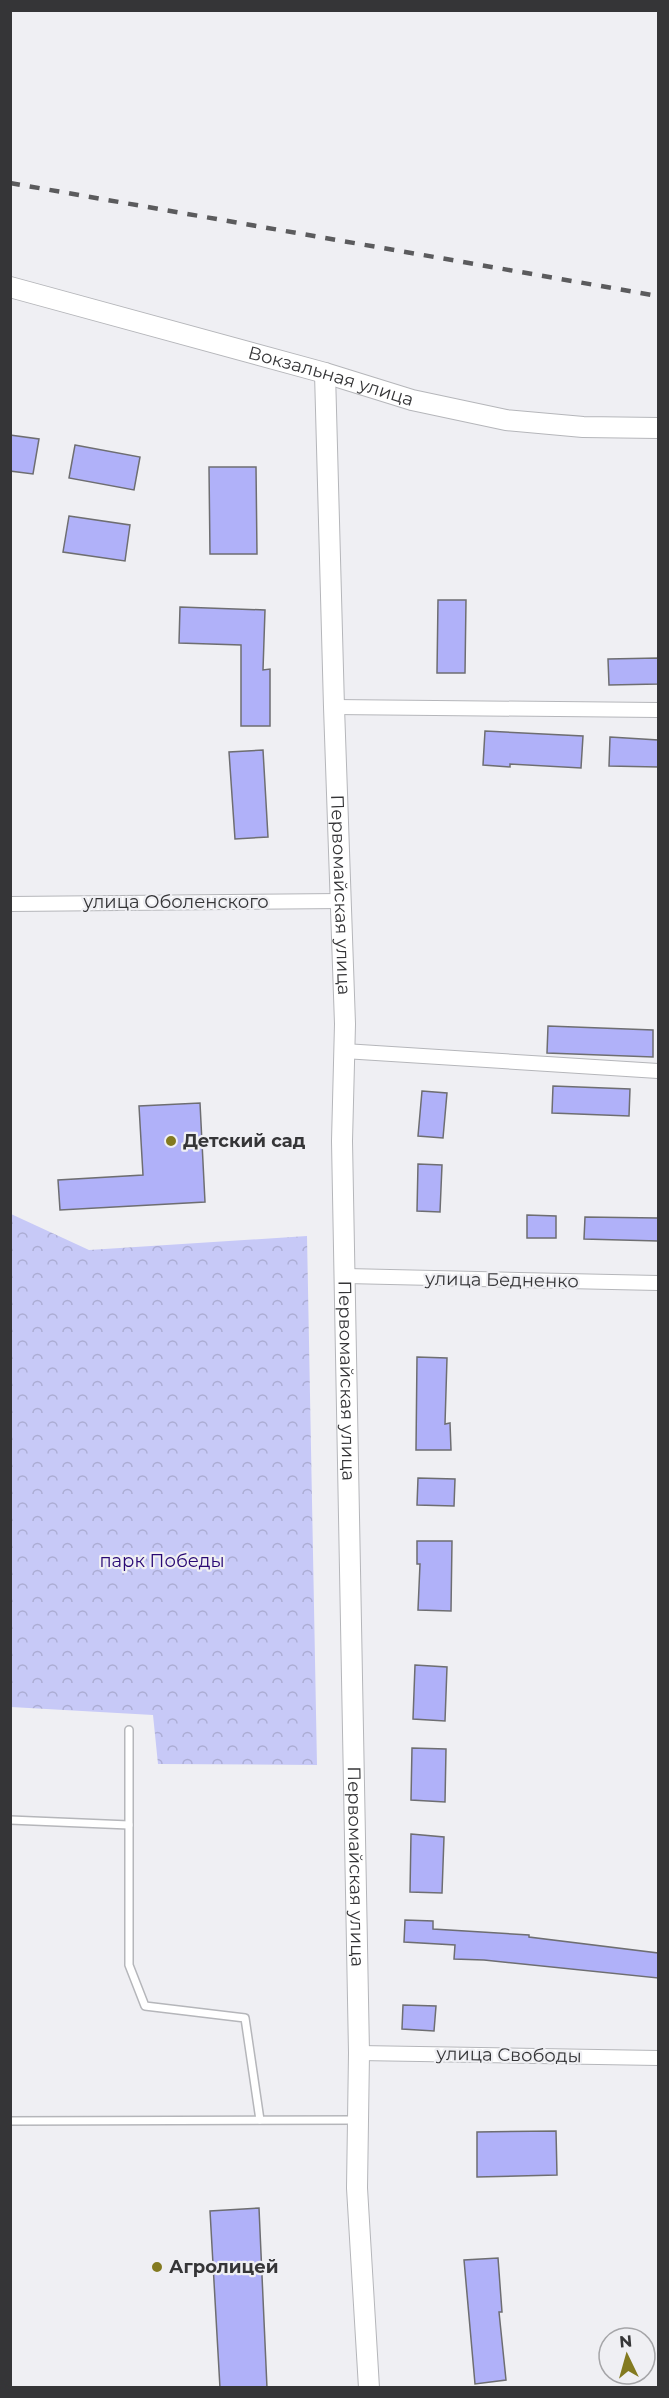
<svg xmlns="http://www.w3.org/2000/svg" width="669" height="2398" viewBox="0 0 669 2398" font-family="Montserrat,sans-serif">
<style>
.park{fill:url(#park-crowns)}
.building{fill:#b0b1f9;stroke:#6e6e71;stroke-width:1.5}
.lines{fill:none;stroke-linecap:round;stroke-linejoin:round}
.service-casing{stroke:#b5b6ba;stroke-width:10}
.minor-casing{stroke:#b5b6ba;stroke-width:16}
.secondary-casing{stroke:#b5b6ba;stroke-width:22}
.service{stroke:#fff;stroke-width:7}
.minor{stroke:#fff;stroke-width:14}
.secondary{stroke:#fff;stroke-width:20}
.rail{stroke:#5b5b5d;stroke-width:4.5;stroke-dasharray:10 10;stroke-linecap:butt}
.poi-dot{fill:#837a20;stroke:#efeff3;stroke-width:2}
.labels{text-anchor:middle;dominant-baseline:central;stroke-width:4.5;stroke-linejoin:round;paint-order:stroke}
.street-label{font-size:18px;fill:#353537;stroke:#efeff3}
.poi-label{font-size:18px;font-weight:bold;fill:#353537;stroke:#efeff3;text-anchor:start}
.park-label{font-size:18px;fill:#280873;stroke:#efeff3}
</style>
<defs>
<pattern id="park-crowns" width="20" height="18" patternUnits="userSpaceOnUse" patternTransform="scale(1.5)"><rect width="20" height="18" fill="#c7c9f7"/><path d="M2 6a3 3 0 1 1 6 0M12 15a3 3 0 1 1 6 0" fill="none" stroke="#acadd4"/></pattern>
</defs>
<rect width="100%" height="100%" fill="#efeff3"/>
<path class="park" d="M11,1214L89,1250L307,1236L317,1765L158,1764L153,1715L11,1707Z"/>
<g class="building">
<path d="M10,435L39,439L33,474L10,471Z"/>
<path d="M75,445L140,457L134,490L69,478Z"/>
<path d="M209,467H256L257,554H210Z"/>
<path d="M69,516L130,525L125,561L63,552Z"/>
<path d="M438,600H466L465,673H437Z"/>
<path d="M180,607L265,610L263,670L270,669V726H241V645L179,643Z"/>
<path d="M658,658V684L609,685L608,659Z"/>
<path d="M485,731L583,736L581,768L510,764V767L483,765Z"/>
<path d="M610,737L658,740V767L609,766Z"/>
<path d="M263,750L268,837L235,839L229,752Z"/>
<path d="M548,1026L653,1030V1057L547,1053Z"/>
<path d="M553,1086L630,1089L629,1116L552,1113Z"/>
<path d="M422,1091L447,1093L443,1138L418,1136Z"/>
<path d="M200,1103L205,1202L60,1210L58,1180L143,1175L139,1106Z"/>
<path d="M418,1164L442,1165L440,1212L417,1211Z"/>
<path d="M527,1215L556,1216V1238H527Z"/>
<path d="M585,1217L658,1218V1241L584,1239Z"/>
<path d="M417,1357L447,1358L445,1424L450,1423L451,1450H416Z"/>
<path d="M418,1478L455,1479L454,1506L417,1505Z"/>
<path d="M417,1541H452L451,1611L418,1610L420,1564H417Z"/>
<path d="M415,1665L447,1667L445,1721L413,1719Z"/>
<path d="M412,1748L446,1749L445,1802L411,1800Z"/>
<path d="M411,1834L444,1837L442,1893L410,1892Z"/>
<path d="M405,1920L433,1921V1929L529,1935V1937L658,1953V1978L484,1960L454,1959L455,1945L404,1942Z"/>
<path d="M403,2005L436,2006L434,2031L402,2029Z"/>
<path d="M556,2131L557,2175L477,2177V2132Z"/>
<path d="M259,2208L267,2388H220L210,2211Z"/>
<path d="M498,2258L502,2312H499L506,2380L475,2384L464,2260Z"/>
</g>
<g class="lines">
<g class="service-casing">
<g id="service">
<path d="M129,1730V1965L145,2006L245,2018L260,2120"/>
<path d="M10,1820L129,1825"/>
<path d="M10,2121L356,2120"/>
</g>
</g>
<g class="minor-casing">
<g id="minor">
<path d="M334,707L658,710"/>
<path d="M10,904L341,901"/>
<path d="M344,1051L658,1071"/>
<path d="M346,1276L658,1283"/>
<path d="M359,2053L658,2058"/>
</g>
</g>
<g class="secondary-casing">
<g id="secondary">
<path id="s1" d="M10,287L325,373L412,400L506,420L583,427L658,428"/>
<path id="s2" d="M325,373L334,707L345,1024L342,1141L359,2053L357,2188L369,2388"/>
</g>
</g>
<use href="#service" class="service"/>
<use href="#minor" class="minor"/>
<use href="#secondary" class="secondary"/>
<path class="rail" d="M10,183L658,296"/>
</g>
<g class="poi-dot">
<circle cx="171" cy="1141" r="6"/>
<circle cx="157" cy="2267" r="6"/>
</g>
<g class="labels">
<g class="street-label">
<text stroke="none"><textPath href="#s1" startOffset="333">Вокзальная улица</textPath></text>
<text stroke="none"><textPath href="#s2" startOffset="522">Первомайская улица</textPath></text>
<text x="176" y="902">улица Оболенского</text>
<text transform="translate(502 1280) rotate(1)">улица Бедненко</text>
<text stroke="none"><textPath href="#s2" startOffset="1008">Первомайская улица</textPath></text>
<text stroke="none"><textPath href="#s2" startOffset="1494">Первомайская улица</textPath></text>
<text transform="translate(509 2055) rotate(1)">улица Свободы</text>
</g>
<g class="poi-label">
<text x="183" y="1141">Детский сад</text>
<text x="169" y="2267">Агролицей</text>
</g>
<g class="park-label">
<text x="162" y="1561">парк Победы</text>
</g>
</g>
<rect width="669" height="2398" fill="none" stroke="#353537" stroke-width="24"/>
<g transform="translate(627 2356) rotate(355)"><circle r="28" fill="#efeff3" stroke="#a5a5a8" stroke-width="1.5"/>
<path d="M0-4.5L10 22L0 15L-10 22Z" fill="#837a20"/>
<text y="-9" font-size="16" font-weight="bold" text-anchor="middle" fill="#353537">N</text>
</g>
</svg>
